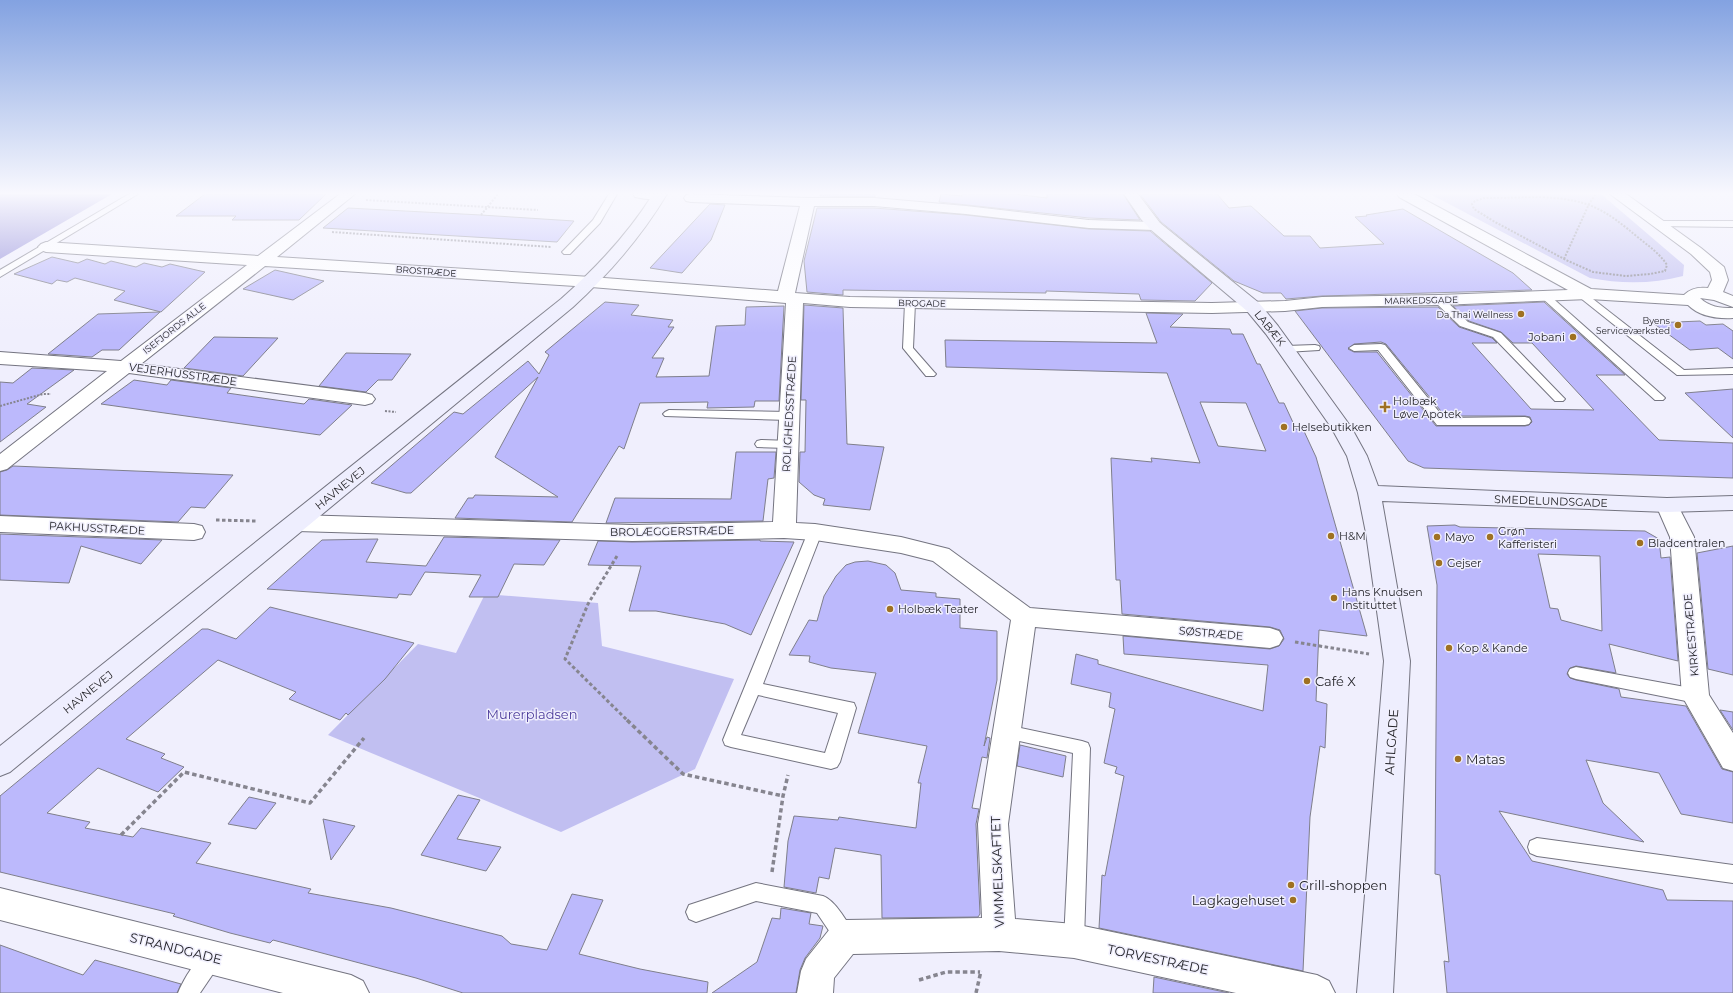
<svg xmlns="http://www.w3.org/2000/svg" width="1733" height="993" viewBox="0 0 1733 993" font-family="Montserrat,sans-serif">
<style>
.green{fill:#c1bff1}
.water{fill:#8c86d6}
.building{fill:#bcb9fc;stroke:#7f7f8b;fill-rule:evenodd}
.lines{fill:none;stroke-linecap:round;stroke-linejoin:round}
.lane-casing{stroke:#747480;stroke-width:2}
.street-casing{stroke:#747480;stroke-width:2}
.secondary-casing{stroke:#747480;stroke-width:2}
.path-far2{stroke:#86858f;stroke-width:2;stroke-dasharray:2 1.5;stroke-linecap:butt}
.path-far1{stroke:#86858f;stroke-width:3;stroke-dasharray:3.5 2.5;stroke-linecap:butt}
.path{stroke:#86858f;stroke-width:3.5;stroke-dasharray:4.5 3;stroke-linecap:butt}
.lane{fill:#fff;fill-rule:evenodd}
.street{fill:#fff;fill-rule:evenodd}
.secondary{fill:#eeeefe;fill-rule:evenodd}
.poi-dot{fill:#9f7122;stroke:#f0effd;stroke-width:1.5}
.labels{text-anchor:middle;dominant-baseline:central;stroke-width:3;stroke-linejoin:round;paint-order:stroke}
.far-street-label{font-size:9px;fill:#1f1f24;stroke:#f0effd}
.far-poi-label{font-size:9px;fill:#1f1f24;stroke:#f0effd;text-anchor:end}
.street-label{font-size:11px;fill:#1f1f24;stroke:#f0effd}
.poi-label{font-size:11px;fill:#1f1f24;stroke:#f0effd;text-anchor:start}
.near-poi-label{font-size:13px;fill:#1f1f24;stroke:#f0effd;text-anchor:start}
.near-park-label{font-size:13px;fill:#4c3c9b;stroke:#f0effd}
.near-street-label{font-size:13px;fill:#1f1f24;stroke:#f0effd}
</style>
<rect width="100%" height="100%" fill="#f0effd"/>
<g class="green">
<path d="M1430,194H1601L1684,265L1683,276C1653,284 1621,284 1590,278Z"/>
<path d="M485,594L598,603L602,646L734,679L695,769L561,832L328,735L418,644L456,653Z"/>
</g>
<path class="water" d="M0,194H112L0,259Z"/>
<g class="building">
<path d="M205,194H326L299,220H232L236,216H176Z"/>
<path d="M821,194H875V197L820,196Z"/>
<path d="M941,194L962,196V194H1014L1047,198V194H1123L1140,220L1089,218L939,202Z"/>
<path d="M1140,194H1217L1229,208L1251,206L1284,236H1310L1320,248L1384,244L1355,217L1367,216L1366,215L1403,209L1513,273L1532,290L1322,296L1286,299L1281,293H1263L1234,281L1161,222Z"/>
<path d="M710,204L725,205L711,240L682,273L650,268Z"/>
<path d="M348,208L481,215L574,221L557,242L323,228Z"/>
<path d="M817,208H874L966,215L1089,229L1150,231L1212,283L1195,301L1141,300L1139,294L1046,291V293L843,290V295L807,292L804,261Z"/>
<path d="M52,257L78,263L87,259L105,264L111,261L136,267L144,263L162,267L170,264L205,272L161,312L114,300L125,291L75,278L67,282L57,280L52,284L14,274Z"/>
<path d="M275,270L324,281L293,300L243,289Z"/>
<path d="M605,302L639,305L631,315L673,320L668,327H674L652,358H664L656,377L709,376L716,326L745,325L746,307L784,306L779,401H755L754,407L707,408L708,402L640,403L624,449L619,446L572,522L455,518L468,498H473L475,495L558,497L495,457L538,377L411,493H406L371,483L454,412L463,414L528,361L539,374L549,355L545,352Z"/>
<path d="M1544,302L1625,375H1596L1659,440L1733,443V478L1424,468L1408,461L1295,311L1322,308L1438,307L1459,327L1492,338L1497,343H1472L1531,409L1594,410L1532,343H1513L1501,332L1469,321L1453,306ZM1381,342L1386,344L1445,416H1525L1530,417L1532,422L1529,425L1525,426H1436L1377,352H1354L1348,349L1354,344Z"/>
<path d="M804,305L843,308L847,444L884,447L870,510L823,505L825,499L814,495L799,482L800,452H805L806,400H801Z"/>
<path d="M160,312L119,350H102L92,357L48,354L98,314Z"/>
<path d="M1146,313L1183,314L1170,327L1230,329L1232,334H1243L1257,364H1260L1279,403H1284L1296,429H1303L1316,457L1367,636L1319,630L1316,701L1327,704L1325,748L1320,746L1310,817L1303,971L1099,928L1102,875L1105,876L1124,776L1115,773L1117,767L1104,763L1115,709L1109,707L1111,693L1071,684L1076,654L1098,660V664L1263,711L1268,665L1124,654L1123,636L1270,649L1279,646L1284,639L1280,630L1270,627L1122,614L1120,580H1116L1111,458L1152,462L1151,458L1200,463L1167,373L946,367L945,340L1157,343ZM1200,402L1246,403L1266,451L1218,446Z"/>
<path d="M1700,321L1706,325L1723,324L1733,331V359L1718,348L1690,350L1653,323Z"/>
<path d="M214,337L278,338L243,376L184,368Z"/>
<path d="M346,353L411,354L392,380H378L366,392L319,386Z"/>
<path d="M32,368L74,370L27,404L46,407L0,442V382L13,383Z"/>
<path d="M134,380L167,385L171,380L231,388L227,393L304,404L309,399L352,405L320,435L101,404Z"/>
<path d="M1733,389V438L1685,393Z"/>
<path d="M736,452H776L774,478L768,479L763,521L606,523L615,498L731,499Z"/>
<path d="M13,466L233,475L205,508L191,507L178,522L0,515V472L7,470Z"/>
<path d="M1455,525L1460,527L1645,531L1659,539L1661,558L1670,557L1678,661L1609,644L1616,673L1576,666L1570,668L1567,674L1570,678L1576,680L1619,689L1621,697L1686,706L1722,769L1733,772V823L1681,814L1659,773L1586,760L1603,803L1644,842L1499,811L1532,861L1663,890L1667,900L1733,901V993H1447L1444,961L1449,962L1440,875L1435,874L1437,585L1427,526ZM1538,554L1600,556L1602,631L1561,620L1558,609L1550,608Z"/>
<path d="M0,534L162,540L141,564L81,546L69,583L0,580Z"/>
<path d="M444,537L560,540L544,565L514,564L498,597H469L481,575L425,572L411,595L399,594L397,598L267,589L322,540L378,539L366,562L426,566Z"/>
<path d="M760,540V541L794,542L751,635L725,624L656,611H629L641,566L588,565L598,541L632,542Z"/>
<path d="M1733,546V675L1708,669L1697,553Z"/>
<path d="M868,561L886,565L895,573L901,590L936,593V597L960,599V628L997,631V680L984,746L987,737L990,738L987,758L982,757L972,808L979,809L976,824L980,914L978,917L882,918L881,855L835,848L829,879L819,877L816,893L784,887L788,841L794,816L838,820L839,817L916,828L921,783H918L927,746L858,733L876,673L831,668L809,662L810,656L789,655L809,620L817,621L824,596L836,576L846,565L855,562Z"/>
<path d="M270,607L414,643L385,679L348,715L346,713L340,720L289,699L296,692L218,660L126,739L165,754L161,758L184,767L158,792L98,768L47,813L90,822L85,828L133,837L141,828L211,843L196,863L311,889L308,893L391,908L502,936L511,944L547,950L572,894L603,900L579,954L640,969L708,982L707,993H463L416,978L273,940L270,943L230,933L173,916L175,914L0,872V796L202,629H208L236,639Z"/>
<path d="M1720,710L1733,712V730Z"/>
<path d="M1020,745L1066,756L1063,777L1017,766Z"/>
<path d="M458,795L480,800L457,839L501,847L486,871L421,855Z"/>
<path d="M249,797L276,803L256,829L228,824Z"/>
<path d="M323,819L355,826L331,860Z"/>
<path d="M781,908L811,913L809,924L823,926L820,938L805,958L800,970L796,993H712L757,962L772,918L780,919Z"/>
<path d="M0,945L83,975L95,960L181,984L177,993H0Z"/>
<path d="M1154,977L1229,993H1153Z"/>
</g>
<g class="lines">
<g class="lane-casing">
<g id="lane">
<path d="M129,194H138L0,277V270Z"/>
<path d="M609,194H617L600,223L570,254H564L562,252L564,250L593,220Z"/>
<path d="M1659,221H1733V227L1656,226L1655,224L1656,222Z"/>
<path d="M1581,291L1584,292L1684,370L1733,368V374L1677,375L1578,296L1576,294Z"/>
<path d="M1545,293L1548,294L1663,396L1665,398L1663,400H1655L1542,298L1540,296Z"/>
<path d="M1439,297L1443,298L1468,322L1501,333L1563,397L1565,399L1563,401H1555L1493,337L1460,326L1435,302L1434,300Z"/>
<path d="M910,300L915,303L913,348L934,372L936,374L934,376H926L903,348L905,303Z"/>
<path d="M1381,344L1385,345L1444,418L1525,417L1529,418L1531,421L1529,424L1525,425H1437L1378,350L1354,351L1349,348L1354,345Z"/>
<path d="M1315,345L1319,346L1320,348L1319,350L1286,352L1281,349L1286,346Z"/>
<path d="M669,410L789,412L793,414L795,416L793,418L789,420L665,416L663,414L665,412Z"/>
<path d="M761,440L791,441L793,444L791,447L787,448L757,447L755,444L757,441Z"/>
<path d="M815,527L820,529L822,532L763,684L854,703L856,708L840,762L837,767L831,769L731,747L725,745L723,740L808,532L810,529ZM758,695L838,713L825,753L741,735Z"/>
<path d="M1576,667L1696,689L1702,691L1704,696L1702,701L1696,703L1576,679L1570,677L1568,673L1570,669Z"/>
<path d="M1007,725L1082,741L1088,743L1090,748L1084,941L1081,948L1074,951L1067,948L1064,941L1073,753L1001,737L999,732L1001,727Z"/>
<path d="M1537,838L1733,865V883L1537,856L1530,853L1528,847L1530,841Z"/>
<path d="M756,883L823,896C835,900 850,925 855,937L852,944L845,947L838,944L817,913L756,901L696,922L689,919L686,912L689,905Z"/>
<path d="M212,948L219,951L222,958L219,965L200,993H178C183,980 199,953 212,948Z"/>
</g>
</g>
<g class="street-casing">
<g id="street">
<path d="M340,194H355L277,257L591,277L778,291L800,206L691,202L686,201L684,198L686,195L691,194L808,198H874L966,206L1089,220L1155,222L1160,223L1162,226L1160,229L1155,230L1089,228L966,214L874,206H814L795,293L850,297L1212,303L1285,301L1322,297L1439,295L1568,290L1399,197L1397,194H1414L1591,289L1684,295C1691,288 1700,287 1708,288L1712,280L1710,272L1691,254L1610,194H1626L1701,248L1724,267L1728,280L1723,292L1733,296V307L1714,300L1700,298C1709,307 1720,308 1733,308V318C1717,319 1699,316 1688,305L1589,299L1439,305L1322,307L1285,311L1212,313L850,307L803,303L796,523L815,524L901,537L949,549L1030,608L1270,628L1279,631L1283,638L1279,645L1270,648L1035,627L1008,824L1015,919L1074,924L1317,975L1329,981L1335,993H1236L1074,958L999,951L853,954L834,978L833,993H797L801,971L806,959L833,925L845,920L982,918L978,824L1011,620L933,561L901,553L815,540L784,538L632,541L297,531L289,528L286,523L289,518L297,515L632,525L773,522L786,303L591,287L265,266L141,364L365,393L372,395L375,399L372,403L365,405L129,373L7,469L0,471V454L107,371L0,364V352L121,361L247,265L46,252L41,250L38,247L41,244L46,242L258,256Z"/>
<path d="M633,194H665L666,195L664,198C655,200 644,199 635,197Z"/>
<path d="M1667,498L1675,500L1694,537L1709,695L1733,733V771L1723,768L1682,696L1670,537L1656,505L1659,500Z"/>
<path d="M0,516L194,524L202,526L205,532L202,538L194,540L0,532Z"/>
<path d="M0,888L351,975L363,981L369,993H283L0,920Z"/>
</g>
</g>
<g class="secondary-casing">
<g id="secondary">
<path d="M653,194H667C641,237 610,273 573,307L10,772L0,776V746L561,299C596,268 628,234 653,194Z"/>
<path d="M1124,194H1138L1160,223L1259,303L1278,326L1351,427L1367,456L1378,486L1667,498L1733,496V510L1667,512L1382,501L1410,661L1393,993H1357L1384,661L1366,533L1358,493L1347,456L1331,427L1266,334L1247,311L1150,229L1141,219Z"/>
</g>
</g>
<g class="path-far2">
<path d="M1543,197C1591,200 1604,209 1640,239C1650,247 1660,254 1667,265L1665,271L1650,274L1626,276L1593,272L1566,260L1495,222L1474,209L1472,204L1475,201L1484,198Z"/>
<path d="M366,200L538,210"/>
<path d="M481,215L498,194"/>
<path d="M332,232L551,247"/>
<path d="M1564,259L1589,204L1595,195"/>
<path d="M0,406L43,394H51"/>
<path d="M385,411L396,412"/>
</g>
<g class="path-far1">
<path d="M216,520L257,521"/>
<path d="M617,556L588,604L565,659L628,721"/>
<path d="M1295,642L1369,654"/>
</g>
<g class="path">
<path d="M627,720L683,774L783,796"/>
<path d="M121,835L184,772L310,803L364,738"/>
<path d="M772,872L783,796L788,775"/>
<path d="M919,980L946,972H980"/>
<path d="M976,993L981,971"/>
</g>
<use href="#lane" class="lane"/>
<use href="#street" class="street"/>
<use href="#secondary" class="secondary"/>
</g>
<linearGradient id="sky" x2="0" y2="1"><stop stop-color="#83a2e1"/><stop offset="0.58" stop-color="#f8f8fe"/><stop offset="1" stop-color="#f8f8fe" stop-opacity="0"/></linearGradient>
<rect width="1733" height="333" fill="url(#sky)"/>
<g class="poi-dot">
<circle cx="1521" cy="314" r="4"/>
<circle cx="1678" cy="325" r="4"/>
<circle cx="1573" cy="337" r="4"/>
<path d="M1383 401h4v4h4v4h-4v4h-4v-4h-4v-4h4z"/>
<circle cx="1284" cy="427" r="4"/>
<circle cx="1331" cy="536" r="4"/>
<circle cx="1437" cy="537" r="4"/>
<circle cx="1490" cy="537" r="4"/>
<circle cx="1640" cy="543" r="4"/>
<circle cx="1439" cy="563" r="4"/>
<circle cx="1334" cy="598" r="4"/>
<circle cx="890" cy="609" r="4"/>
<circle cx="1449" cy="648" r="4"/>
<circle cx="1307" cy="681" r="4"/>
<circle cx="1458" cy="759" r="4"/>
<circle cx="1291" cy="885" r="4"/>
<circle cx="1293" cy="900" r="4"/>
</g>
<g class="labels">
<g class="far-street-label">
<text transform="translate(426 271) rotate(4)">BROSTRÆDE</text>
<text transform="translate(1421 300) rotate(-1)">MARKEDSGADE</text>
<text transform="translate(922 303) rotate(1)">BROGADE</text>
<text transform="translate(174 328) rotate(-38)">ISEFJORDS ALLE</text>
</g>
<g class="far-poi-label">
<text x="1513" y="314">Da Thai Wellness</text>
<text x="1670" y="320">Byens<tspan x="1670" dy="10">Serviceværksted</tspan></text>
</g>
<g class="street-label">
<text transform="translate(1270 328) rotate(51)">LABÆK</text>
<text transform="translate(183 374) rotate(8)">VEJERHUSSTRÆDE</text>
<text transform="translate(789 414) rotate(-87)">ROLIGHEDSSTRÆDE</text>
<text transform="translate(340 488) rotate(-39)">HAVNEVEJ</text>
<text transform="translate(1551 501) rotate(2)">SMEDELUNDSGADE</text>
<text transform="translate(97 528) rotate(3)">PAKHUSSTRÆDE</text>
<text transform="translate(672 531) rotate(-1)">BROLÆGGERSTRÆDE</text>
<text transform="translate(1211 633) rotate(5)">SØSTRÆDE</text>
<text transform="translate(1691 635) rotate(-95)">KIRKESTRÆDE</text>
<text transform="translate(88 692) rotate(-39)">HAVNEVEJ</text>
</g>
<g class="poi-label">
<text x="1565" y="337" text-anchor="end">Jobani</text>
<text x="1393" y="401">Holbæk<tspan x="1393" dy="13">Løve Apotek</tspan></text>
<text x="1292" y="427">Helsebutikken</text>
<text x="1498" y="531">Grøn<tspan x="1498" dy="13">Kafferisteri</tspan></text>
<text x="1339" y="536">H&amp;M</text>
<text x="1445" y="537">Mayo</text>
<text x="1648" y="543">Bladcentralen</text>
<text x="1447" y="563">Gejser</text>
<text x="1342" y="592">Hans Knudsen<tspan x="1342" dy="13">Instituttet</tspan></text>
<text x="898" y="609">Holbæk Teater</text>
<text x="1457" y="648">Kop &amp; Kande</text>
</g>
<g class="near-poi-label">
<text x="1315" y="681">Café X</text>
<text x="1466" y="759">Matas</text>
<text x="1299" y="885">Grill-shoppen</text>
<text x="1285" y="900" text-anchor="end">Lagkagehuset</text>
</g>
<g class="near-park-label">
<text x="532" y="714">Murerpladsen</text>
</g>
<g class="near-street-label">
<text transform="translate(1391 742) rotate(-86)">AHLGADE</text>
<text transform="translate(997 872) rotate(-92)">VIMMELSKAFTET</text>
<text transform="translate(176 948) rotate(14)">STRANDGADE</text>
<text transform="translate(1158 959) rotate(12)">TORVESTRÆDE</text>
</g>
</g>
</svg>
